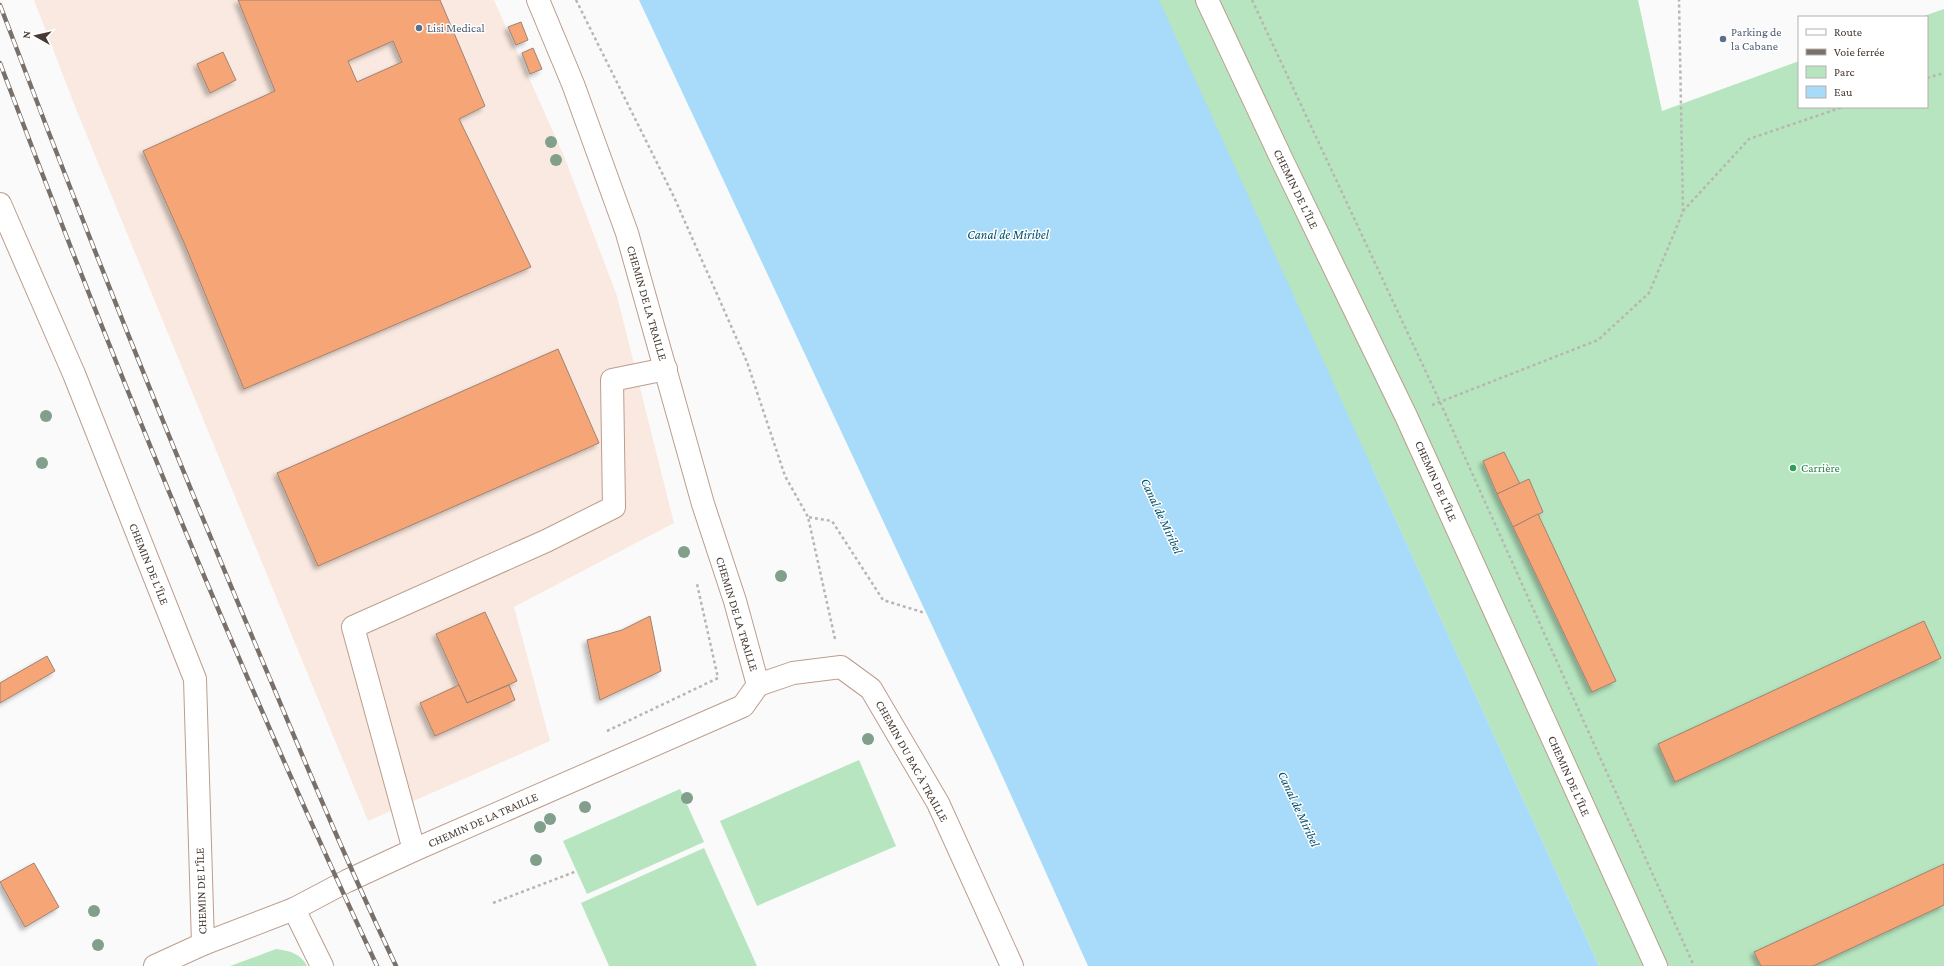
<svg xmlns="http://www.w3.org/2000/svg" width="1944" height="966" viewBox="0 0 1944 966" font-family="'Crimson Pro',serif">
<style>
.built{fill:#fae9e0}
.green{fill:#b6e5c0}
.water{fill:#a7dbf9}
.building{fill:#f5a576;stroke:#a08271;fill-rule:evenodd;filter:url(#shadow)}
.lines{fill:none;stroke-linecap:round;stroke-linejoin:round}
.minor-casing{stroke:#bc9d8b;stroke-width:24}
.path{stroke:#b9b5b2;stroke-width:2.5;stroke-dasharray:3 3;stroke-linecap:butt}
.minor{stroke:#fff;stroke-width:22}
.rail-casing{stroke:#79706a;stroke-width:4.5}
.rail{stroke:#fff;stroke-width:3;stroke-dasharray:9;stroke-linecap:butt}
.tree{fill:#819f8a}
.service-dot{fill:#5c6f8a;stroke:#fff;stroke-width:1.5}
.leisure-dot{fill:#2e9e5b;stroke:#fff;stroke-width:1.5}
.labels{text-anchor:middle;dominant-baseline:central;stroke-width:3;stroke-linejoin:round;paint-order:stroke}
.service-label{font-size:12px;fill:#4e5e75;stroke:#fff;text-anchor:start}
.street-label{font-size:12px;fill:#473a32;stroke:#fff}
.leisure-label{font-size:12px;fill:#27864d;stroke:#fff;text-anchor:start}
.water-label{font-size:13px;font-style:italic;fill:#025272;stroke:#fff}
</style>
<defs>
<filter id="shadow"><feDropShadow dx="-3.5" dy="3.5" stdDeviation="2" flood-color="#0004"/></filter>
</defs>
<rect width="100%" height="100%" fill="#fafafa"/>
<path class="built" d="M34,0H494L564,156L617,296L674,523L514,607L550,741L368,821L76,109Z"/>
<g class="green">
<path d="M1117,0H1638L1662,111L1799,61V107H1927V17H1921L1944,9V966H1599L1372,468Z"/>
<path d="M859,760L896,846L757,906L720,821Z"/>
<path d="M680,789L704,842L587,894L563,841Z"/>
<path d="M704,848L757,966H609L581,903Z"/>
<path d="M276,949C290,951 300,953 307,966H230Z"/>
</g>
<path class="water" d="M639,0H1159L1599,966H1088L996,762Z"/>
<g class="building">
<path d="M238,0H440L485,106L459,119L531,267L244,389L185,245L143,151L275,91ZM393,41L402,62L357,82L348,61Z"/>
<path d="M521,22L528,40L516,45L508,27Z"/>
<path d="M533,48L542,69L530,74L522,53Z"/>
<path d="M223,52L236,80L210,93L197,64Z"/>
<path d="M558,349L599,443L318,566L277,473Z"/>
<path d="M1504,452L1520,484L1497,494L1483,461Z"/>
<path d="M1529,479L1543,512L1513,527L1497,494Z"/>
<path d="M1538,514L1616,681L1592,692L1513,527Z"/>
<path d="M485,612L517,681L467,703L436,634Z"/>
<path d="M650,616L661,671L600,700L587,640L622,630Z"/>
<path d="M1924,621L1941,658L1675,782L1658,744Z"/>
<path d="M47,656L55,671L0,703V683Z"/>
<path d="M459,685L467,703L509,685L515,700L435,736L420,703Z"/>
<path d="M34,863L59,907L25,927L0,882Z"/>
<path d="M1944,864V905L1813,966H1761L1754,952Z"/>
</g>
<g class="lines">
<g class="minor-casing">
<g id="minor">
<path d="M538,0L573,84L627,233L703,504L735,601L758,685"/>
<path d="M1207,0L1283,162L1406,416L1656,966"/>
<path d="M0,204L74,374L195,679L203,944"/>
<path d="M758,685L793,673L841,667L871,689L938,803L1012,966"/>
<path d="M414,850L353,627L546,541L614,507L612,380L666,369"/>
<path d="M294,909L322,966"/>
<path d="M155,966L203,944L294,909L347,881L414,850L743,706L758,685"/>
</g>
</g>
<g class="path">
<path d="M576,0L674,197L747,362L785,476L808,517"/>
<path d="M1252,0L1440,402L1694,966"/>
<path d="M1927,78L1944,73"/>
<path d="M1683,211L1749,139L1843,107"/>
<path d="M1432,405L1598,340L1649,293L1683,212L1679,0"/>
<path d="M835,639L808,517L832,521L883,600L925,613"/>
<path d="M607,731L718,678L697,584"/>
<path d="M493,903L577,871"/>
</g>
<use href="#minor" class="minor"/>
<g class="rail-casing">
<g id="rail">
<path d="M0,5C81,219 165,430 254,641C300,750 345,859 396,966"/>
<path d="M0,63C115,368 239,671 377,966"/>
</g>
</g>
<use href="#rail" class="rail"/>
</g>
<g class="tree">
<circle cx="551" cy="142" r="6"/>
<circle cx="556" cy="160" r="6"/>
<circle cx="46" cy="416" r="6"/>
<circle cx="42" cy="463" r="6"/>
<circle cx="684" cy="552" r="6"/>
<circle cx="781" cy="576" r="6"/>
<circle cx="868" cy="739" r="6"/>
<circle cx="687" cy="798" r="6"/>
<circle cx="585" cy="807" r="6"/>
<circle cx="550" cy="819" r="6"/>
<circle cx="540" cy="827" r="6"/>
<circle cx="536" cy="860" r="6"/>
<circle cx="94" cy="911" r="6"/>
<circle cx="98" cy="945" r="6"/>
</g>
<g class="service-dot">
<circle cx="419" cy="28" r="4"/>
<circle cx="1723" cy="39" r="4"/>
</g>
<circle class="leisure-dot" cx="1793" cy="468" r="4"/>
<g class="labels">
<g class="service-label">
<text x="427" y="28">Lisi Medical</text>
<text x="1731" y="32">Parking de<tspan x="1731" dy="14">la Cabane</tspan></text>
</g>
<g class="street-label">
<text transform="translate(1296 189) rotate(64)">CHEMIN DE L'ÎLE</text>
<text transform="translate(647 303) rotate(74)">CHEMIN DE LA TRAILLE</text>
<text transform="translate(1436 481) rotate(66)">CHEMIN DE L'ÎLE</text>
<text transform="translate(149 564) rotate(68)">CHEMIN DE L'ÎLE</text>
<text transform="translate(737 614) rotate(73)">CHEMIN DE LA TRAILLE</text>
<text transform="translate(912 761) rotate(61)">CHEMIN DU BAC À TRAILLE</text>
<text transform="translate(1569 776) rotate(66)">CHEMIN DE L'ÎLE</text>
<text transform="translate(483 820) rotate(-24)">CHEMIN DE LA TRAILLE</text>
<text transform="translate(201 891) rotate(-92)">CHEMIN DE L'ÎLE</text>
</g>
<g class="leisure-label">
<text x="1801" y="468">Carrière</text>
</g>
<g class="water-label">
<text x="1008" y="234">Canal de Miribel</text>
<text transform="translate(1162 516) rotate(65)">Canal de Miribel</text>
<text transform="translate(1299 809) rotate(65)">Canal de Miribel</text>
</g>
</g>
<rect x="1798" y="16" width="130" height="92" fill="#ffffff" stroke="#b5b0ad"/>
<rect x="1806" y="29" width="20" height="6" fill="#ffffff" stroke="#b5b0ad"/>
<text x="1834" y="36" font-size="12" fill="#473a32">Route</text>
<rect x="1806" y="49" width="20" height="6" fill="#79706a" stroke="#b5b0ad"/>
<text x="1834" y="56" font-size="12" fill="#473a32">Voie ferrée</text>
<rect x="1806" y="66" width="20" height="12" fill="#b6e5c0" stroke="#b5b0ad"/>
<text x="1834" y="76" font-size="12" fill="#473a32">Parc</text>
<rect x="1806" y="86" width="20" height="12" fill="#a7dbf9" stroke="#b5b0ad"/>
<text x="1834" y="96" font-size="12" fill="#473a32">Eau</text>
<g transform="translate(36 36) rotate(278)" stroke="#ffffff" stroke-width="3" paint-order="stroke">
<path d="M0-3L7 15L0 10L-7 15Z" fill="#473a32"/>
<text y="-6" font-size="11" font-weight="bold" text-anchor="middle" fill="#473a32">N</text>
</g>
</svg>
